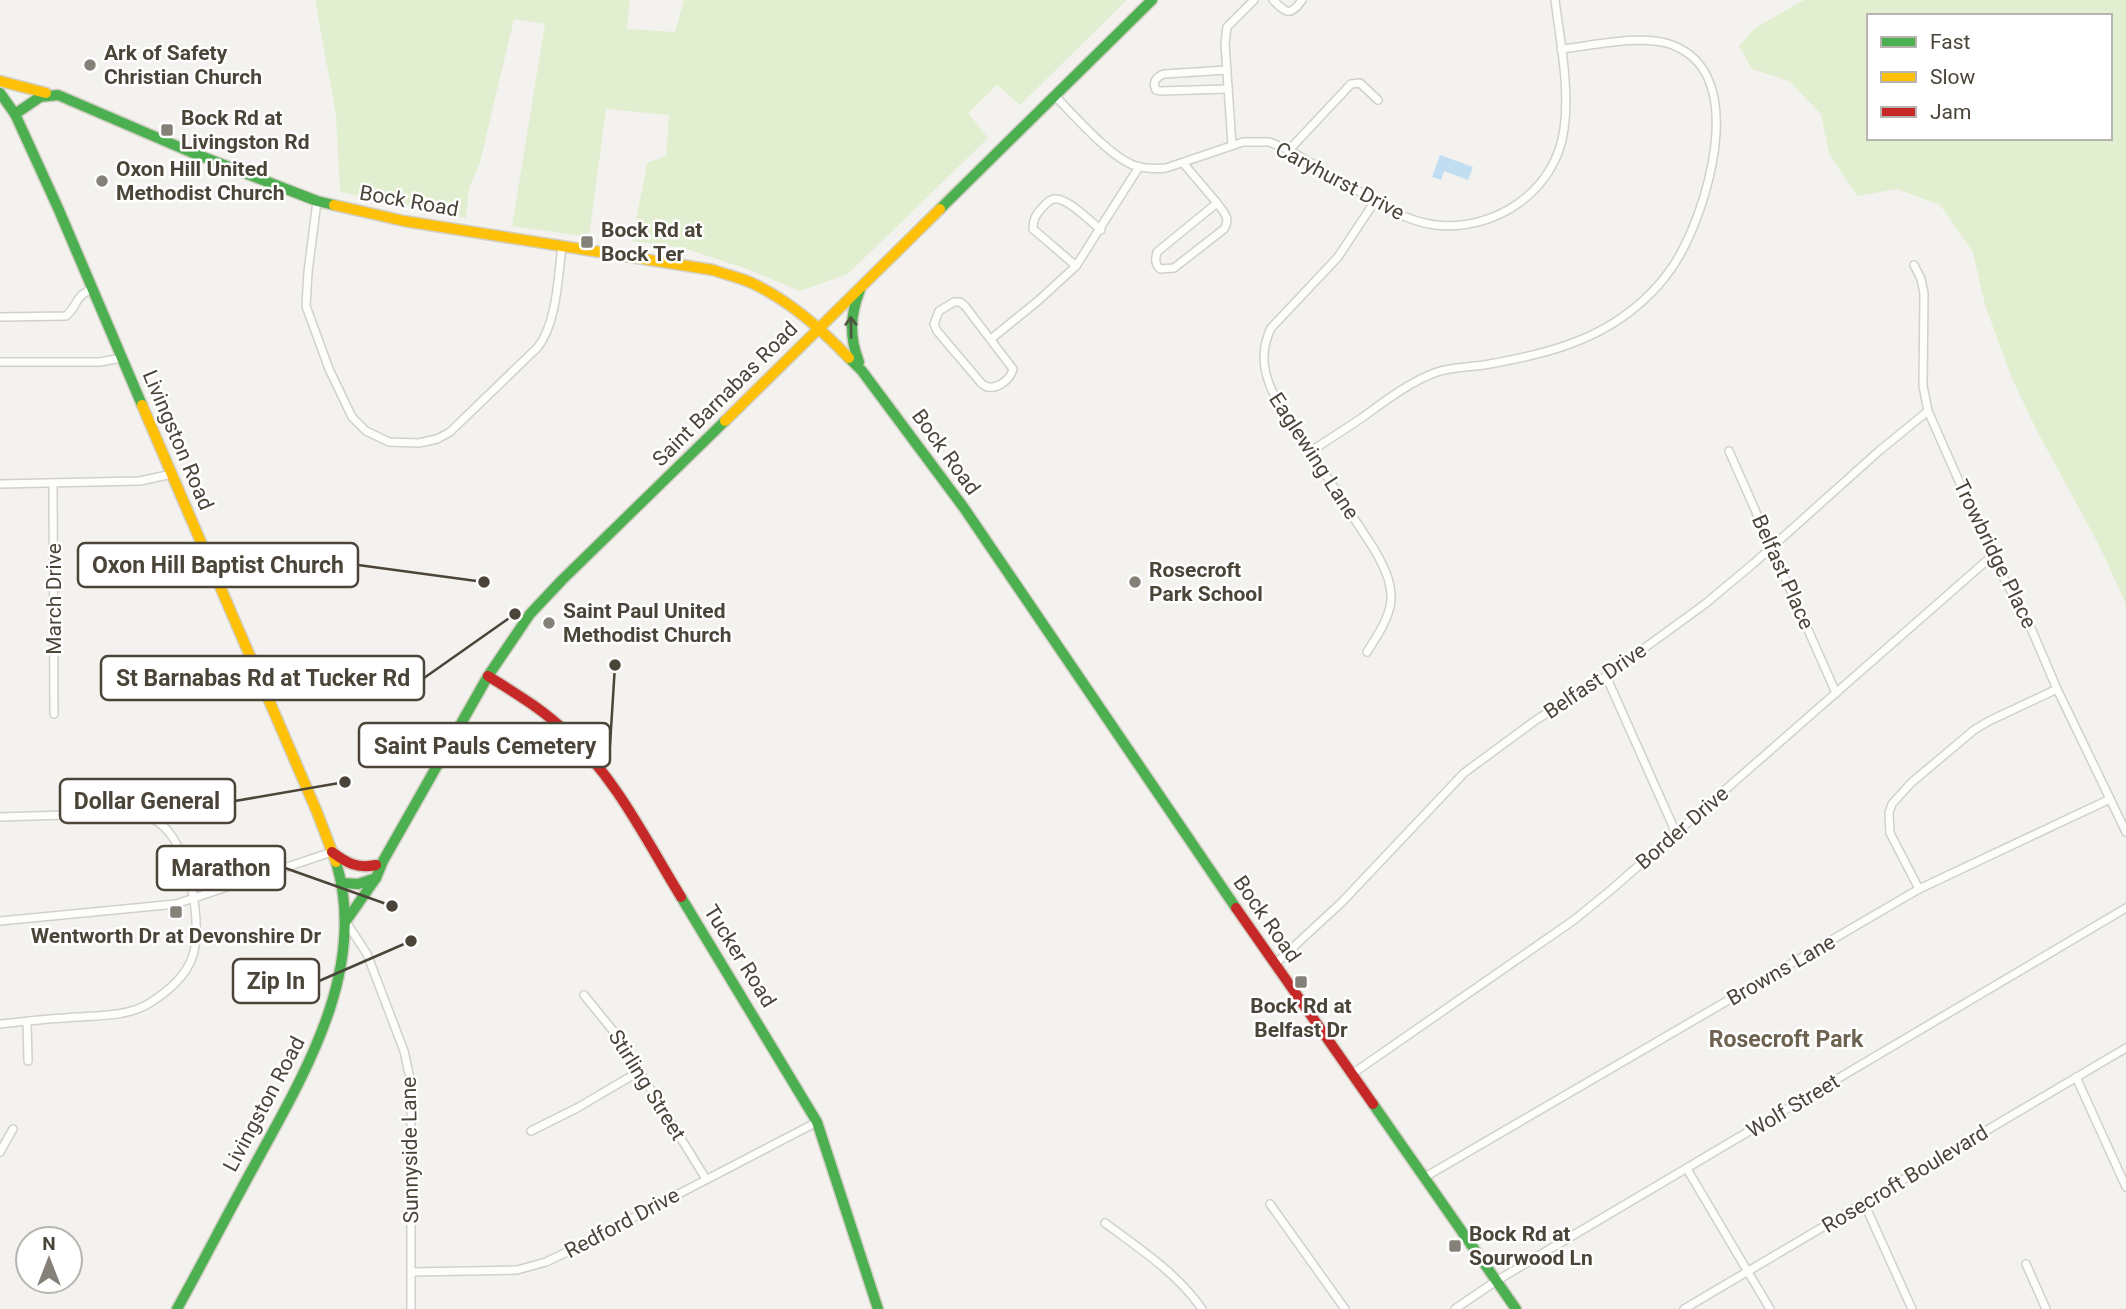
<svg xmlns="http://www.w3.org/2000/svg" width="2126" height="1309" viewBox="0 0 2126 1309" font-family="Roboto,sans-serif">
<style>
.green{fill:#e1eecf;fill-rule:evenodd}
.water{fill:#c0ddf1}
.lines{fill:none;stroke-linecap:round;stroke-linejoin:round}
.street-casing{stroke:#d2d0cb;stroke-width:10}
.fast-casing{stroke:#d3cfc5;stroke-width:13}
.slow-casing{stroke:#d3cfc5;stroke-width:13}
.jam-casing{stroke:#d3cfc5;stroke-width:13}
.street{stroke:#fdfdfc;stroke-width:7}
.fast{stroke:#4caf50;stroke-width:10}
.slow{stroke:#ffc107;stroke-width:10}
.jam{stroke:#c62828;stroke-width:10}
.oneway{stroke:#4b593e}
.poi-dot{fill:#868178;stroke:#fff;stroke-width:2.5}
.labels{text-anchor:middle;dominant-baseline:central;stroke-width:5;stroke-linejoin:round;paint-order:stroke}
.poi-label{font-size:21px;font-weight:bold;fill:#4b4439;stroke:#fff;text-anchor:start}
.street-label{font-size:21px;fill:#4b4439;stroke:#fff}
.neighbourhood-label{font-size:23px;font-weight:bold;fill:#6e6250;stroke:#fff}
.leader{fill:none;stroke:#4b4439;stroke-width:2.5}
.callout-dot{fill:#4b4439;stroke:#fff;stroke-width:2.5}
.callout{fill:#fff;stroke:#4b4439;stroke-width:2.5}
.callout-label{font-size:23px;text-anchor:middle;font-weight:bold;fill:#4b4439}
</style>
<rect width="100%" height="100%" fill="#f4f2ee"/>
<g class="green">
<path d="M315,0H630L627,29L675,32L684,0H1127L1020,105L997,85L968,113L988,138L848,274L800,291L750,270L683,248L632,241L647,163L666,156L669,115L606,109L589,237L512,226L545,24L514,19L480,162L469,188L466,218L340,192L336,115Z"/>
<path d="M1804,0H2126V604L2099,545L2036,429L2011,376L1985,305L1973,252L1940,205L1897,189L1857,196L1829,154L1821,114L1789,81L1752,69L1739,46L1755,28ZM1869,16H2110V138H1869Z"/>
</g>
<path class="water" d="M1440,155L1473,167L1468,180L1444,171L1441,180L1432,177Z"/>
<g class="lines">
<g class="street-casing">
<g id="street">
<path d="M1273,0C1286,13 1290,17 1302,0"/>
<path d="M1227,70L1164,74C1156,77 1152,82 1156,90L1160,91L1228,89"/>
<path d="M1054,95C1074,115 1108,155 1133,165C1144,169 1155,169 1166,168L1243,142H1269L1289,150L1394,212C1407,218 1420,223 1435,225C1495,232 1556,191 1564,129C1570,88 1560,40 1555,0"/>
<path d="M1232,145L1225,44L1227,27L1254,0"/>
<path d="M1289,150L1351,84L1360,83L1378,100"/>
<path d="M1184,164L1217,203"/>
<path d="M317,201L308,272L306,306L329,369L352,417L366,431L389,442L419,443L437,439L450,432L538,347C557,322 558,277 562,246"/>
<path d="M1217,203C1224,212 1231,219 1224,229L1174,268L1160,269C1155,264 1155,260 1157,252Z"/>
<path d="M1914,265L1921,279L1924,293L1923,386L1928,411L1992,556L2030,626L2057,689L2126,832"/>
<path d="M1076,266L1033,229C1033,220 1035,216 1041,209C1045,205 1048,200 1054,199C1067,197 1091,222 1101,230"/>
<path d="M954,302H960L965,306L1013,369C1010,381 993,393 982,384L937,331L934,324L939,311Z"/>
<path d="M0,317L66,316C79,305 73,297 92,289"/>
<path d="M991,339L1039,300L1076,266L1139,167"/>
<path d="M0,362H100L122,358"/>
<path d="M1311,451C1328,440 1344,430 1360,419C1384,402 1409,382 1437,372C1452,367 1469,367 1484,365C1535,356 1586,345 1628,313C1652,295 1672,272 1685,245C1711,193 1748,66 1666,43C1638,35 1591,46 1561,49"/>
<path d="M1729,451L1836,693"/>
<path d="M53,483L54,714"/>
<path d="M0,484L140,481L172,474"/>
<path d="M1367,652C1394,610 1401,595 1374,549L1277,400C1263,376 1259,353 1271,328L1338,257L1375,201"/>
<path d="M1606,676L1676,833"/>
<path d="M0,817L129,813C141,814 154,817 163,826C189,848 204,926 192,958C185,977 166,993 148,1004C125,1018 91,1015 64,1018C43,1019 21,1022 0,1024"/>
<path d="M1919,889L1890,833L1889,813L1892,804L1911,783L1974,730L1989,721L2057,689"/>
<path d="M0,921L176,904L332,852"/>
<path d="M346,922L367,954L404,1051L411,1083V1309"/>
<path d="M1275,964L1342,902L1464,773L1536,720L1606,676L1705,604L1754,563L1879,451L1928,411"/>
<path d="M584,995L619,1038L706,1179"/>
<path d="M27,1022L28,1061"/>
<path d="M1352,1074L1574,920L1612,889L1992,556"/>
<path d="M2076,1077L2126,1187"/>
<path d="M531,1131L577,1108L640,1071"/>
<path d="M0,1152L13,1129"/>
<path d="M1687,1169L1770,1309"/>
<path d="M1425,1177L1919,889L2110,799"/>
<path d="M1864,1203L1912,1309"/>
<path d="M1270,1204L1345,1309"/>
<path d="M1105,1223C1140,1249 1177,1273 1202,1309"/>
<path d="M2026,1264L2046,1309"/>
<path d="M412,1272L517,1270L546,1262L571,1250L817,1122"/>
<path d="M1455,1309L1496,1281L2126,908"/>
<path d="M1684,1309L2126,1048"/>
</g>
</g>
<g class="fast-casing">
<g id="fast">
<path d="M0,93L15,114L58,208L142,405"/>
<path d="M15,114L40,97L58,95L193,153L317,201L334,205"/>
<path d="M940,209L1152,0"/>
<path d="M849,358L862,371L964,508L1236,908"/>
<path d="M859,362C849,337 850,315 860,290"/>
<path d="M341,883L358,884L376,878L383,861L488,676L530,614L562,580L725,421"/>
<path d="M681,897L817,1122L878,1309"/>
<path d="M346,921L376,878"/>
<path d="M1373,1104L1516,1309"/>
<path d="M177,1309C203,1262 227,1215 253,1168C303,1076 369,970 336,862"/>
</g>
</g>
<g class="slow-casing">
<g id="slow">
<path d="M0,81L46,93"/>
<path d="M334,205L404,221L713,270C727,275 742,278 754,284C791,302 821,329 849,358"/>
<path d="M142,405L317,812L336,862"/>
<path d="M725,421L940,209"/>
</g>
</g>
<g class="jam-casing">
<g id="jam">
<path d="M488,676C515,693 544,710 567,733C616,778 646,840 681,897"/>
<path d="M332,852C347,863 357,869 376,865"/>
<path d="M1236,908L1373,1104"/>
</g>
</g>
<use href="#street" class="street"/>
<use href="#fast" class="fast"/>
<use href="#slow" class="slow"/>
<use href="#jam" class="jam"/>
</g>
<defs><path id="oneway-shaft" d="M-6 0H5M1.5-3L5.5 0L1.5 3" fill="none" stroke-width="1.6" stroke-linecap="round" stroke-linejoin="round" transform="scale(1.75)"/></defs>
<use class="oneway" href="#oneway-shaft" transform="translate(851 327) rotate(-91)"/>
<g class="poi-dot">
<circle cx="90" cy="65" r="7"/>
<rect x="160" y="123" width="14" height="14" rx="3.5"/>
<circle cx="102" cy="181" r="7"/>
<rect x="580" y="235" width="14" height="14" rx="3.5"/>
<circle cx="1135" cy="582" r="7"/>
<circle cx="549" cy="623" r="7"/>
<rect x="169" y="905" width="14" height="14" rx="3.5"/>
<rect x="1294" y="975" width="14" height="14" rx="3.5"/>
<rect x="1448" y="1239" width="14" height="14" rx="3.5"/>
</g>
<g class="labels">
<g class="poi-label">
<text x="104" y="53">Ark of Safety<tspan x="104" dy="24">Christian Church</tspan></text>
<text x="181" y="118">Bock Rd at<tspan x="181" dy="24">Livingston Rd</tspan></text>
<text x="116" y="169">Oxon Hill United<tspan x="116" dy="24">Methodist Church</tspan></text>
<text x="601" y="230">Bock Rd at<tspan x="601" dy="24">Bock Ter</tspan></text>
<text x="1149" y="570">Rosecroft<tspan x="1149" dy="24">Park School</tspan></text>
<text x="563" y="611">Saint Paul United<tspan x="563" dy="24">Methodist Church</tspan></text>
<text x="176" y="936" text-anchor="middle">Wentworth Dr at Devonshire Dr</text>
<text x="1301" y="1006" text-anchor="middle">Bock Rd at<tspan x="1301" dy="24">Belfast Dr</tspan></text>
<text x="1469" y="1234">Bock Rd at<tspan x="1469" dy="24">Sourwood Ln</tspan></text>
</g>
<g class="street-label">
<text transform="translate(1340 181) rotate(28)">Caryhurst Drive</text>
<text transform="translate(409 201) rotate(10)">Bock Road</text>
<text transform="translate(725 394) rotate(-45)">Saint Barnabas Road</text>
<text transform="translate(178 440) rotate(67)">Livingston Road</text>
<text transform="translate(946 452) rotate(54)">Bock Road</text>
<text transform="translate(1314 456) rotate(57)">Eaglewing Lane</text>
<text transform="translate(1995 554) rotate(64)">Trowbridge Place</text>
<text transform="translate(1783 572) rotate(66)">Belfast Place</text>
<text transform="translate(54 599) rotate(-90)">March Drive</text>
<text transform="translate(1595 681) rotate(-34)">Belfast Drive</text>
<text transform="translate(1682 828) rotate(-41)">Border Drive</text>
<text transform="translate(1267 919) rotate(55)">Bock Road</text>
<text transform="translate(740 956) rotate(58)">Tucker Road</text>
<text transform="translate(1781 970) rotate(-30)">Browns Lane</text>
<text transform="translate(647 1085) rotate(58)">Stirling Street</text>
<text transform="translate(264 1104) rotate(-62)">Livingston Road</text>
<text transform="translate(1793 1106) rotate(-31)">Wolf Street</text>
<text transform="translate(410 1150) rotate(-91)">Sunnyside Lane</text>
<text transform="translate(1905 1179) rotate(-31)">Rosecroft Boulevard</text>
<text transform="translate(622 1223) rotate(-28)">Redford Drive</text>
</g>
<g class="neighbourhood-label">
<text x="1786" y="1039">Rosecroft Park</text>
</g>
</g>
<path class="leader" d="M484 582L358 565M515 614L424 678M615 665L610 745M345 782L235 801M392 906L285 868M411 941L319 981"/>
<g class="callout-dot">
<circle cx="484" cy="582" r="7"/>
<circle cx="515" cy="614" r="7"/>
<circle cx="615" cy="665" r="7"/>
<circle cx="345" cy="782" r="7"/>
<circle cx="392" cy="906" r="7"/>
<circle cx="411" cy="941" r="7"/>
</g>
<g class="callout">
<rect x="78" y="543" width="280" height="44" rx="7"/>
<rect x="101" y="656" width="323" height="44" rx="7"/>
<rect x="359" y="723" width="251" height="44" rx="7"/>
<rect x="60" y="779" width="175" height="44" rx="7"/>
<rect x="157" y="846" width="128" height="44" rx="7"/>
<rect x="233" y="959" width="86" height="44" rx="7"/>
</g>
<g class="callout-label">
<text x="218" y="573">Oxon Hill Baptist Church</text>
<text x="263" y="686">St Barnabas Rd at Tucker Rd</text>
<text x="485" y="754">Saint Pauls Cemetery</text>
<text x="147" y="809">Dollar General</text>
<text x="221" y="876">Marathon</text>
<text x="276" y="989">Zip In</text>
</g>
<rect x="1867" y="14" width="245" height="126" fill="#ffffff" stroke="#b7b4b0" stroke-width="2"/>
<rect x="1881" y="37" width="35" height="10" fill="#4caf50" stroke="#b7b4b0" stroke-width="2"/>
<text x="1930" y="49" font-size="21" fill="#4b4439">Fast</text>
<rect x="1881" y="72" width="35" height="10" fill="#ffc107" stroke="#b7b4b0" stroke-width="2"/>
<text x="1930" y="84" font-size="21" fill="#4b4439">Slow</text>
<rect x="1881" y="107" width="35" height="10" fill="#c62828" stroke="#b7b4b0" stroke-width="2"/>
<text x="1930" y="119" font-size="21" fill="#4b4439">Jam</text>
<g transform="translate(49 1260)"><circle r="33" fill="#ffffff" stroke="#b7b4b0" stroke-width="2"/>
<path d="M0-5L12 26L0 18L-12 26Z" fill="#868178"/>
<text y="-10" font-size="19" font-weight="bold" text-anchor="middle" fill="#4b4439">N</text>
</g>
</svg>
